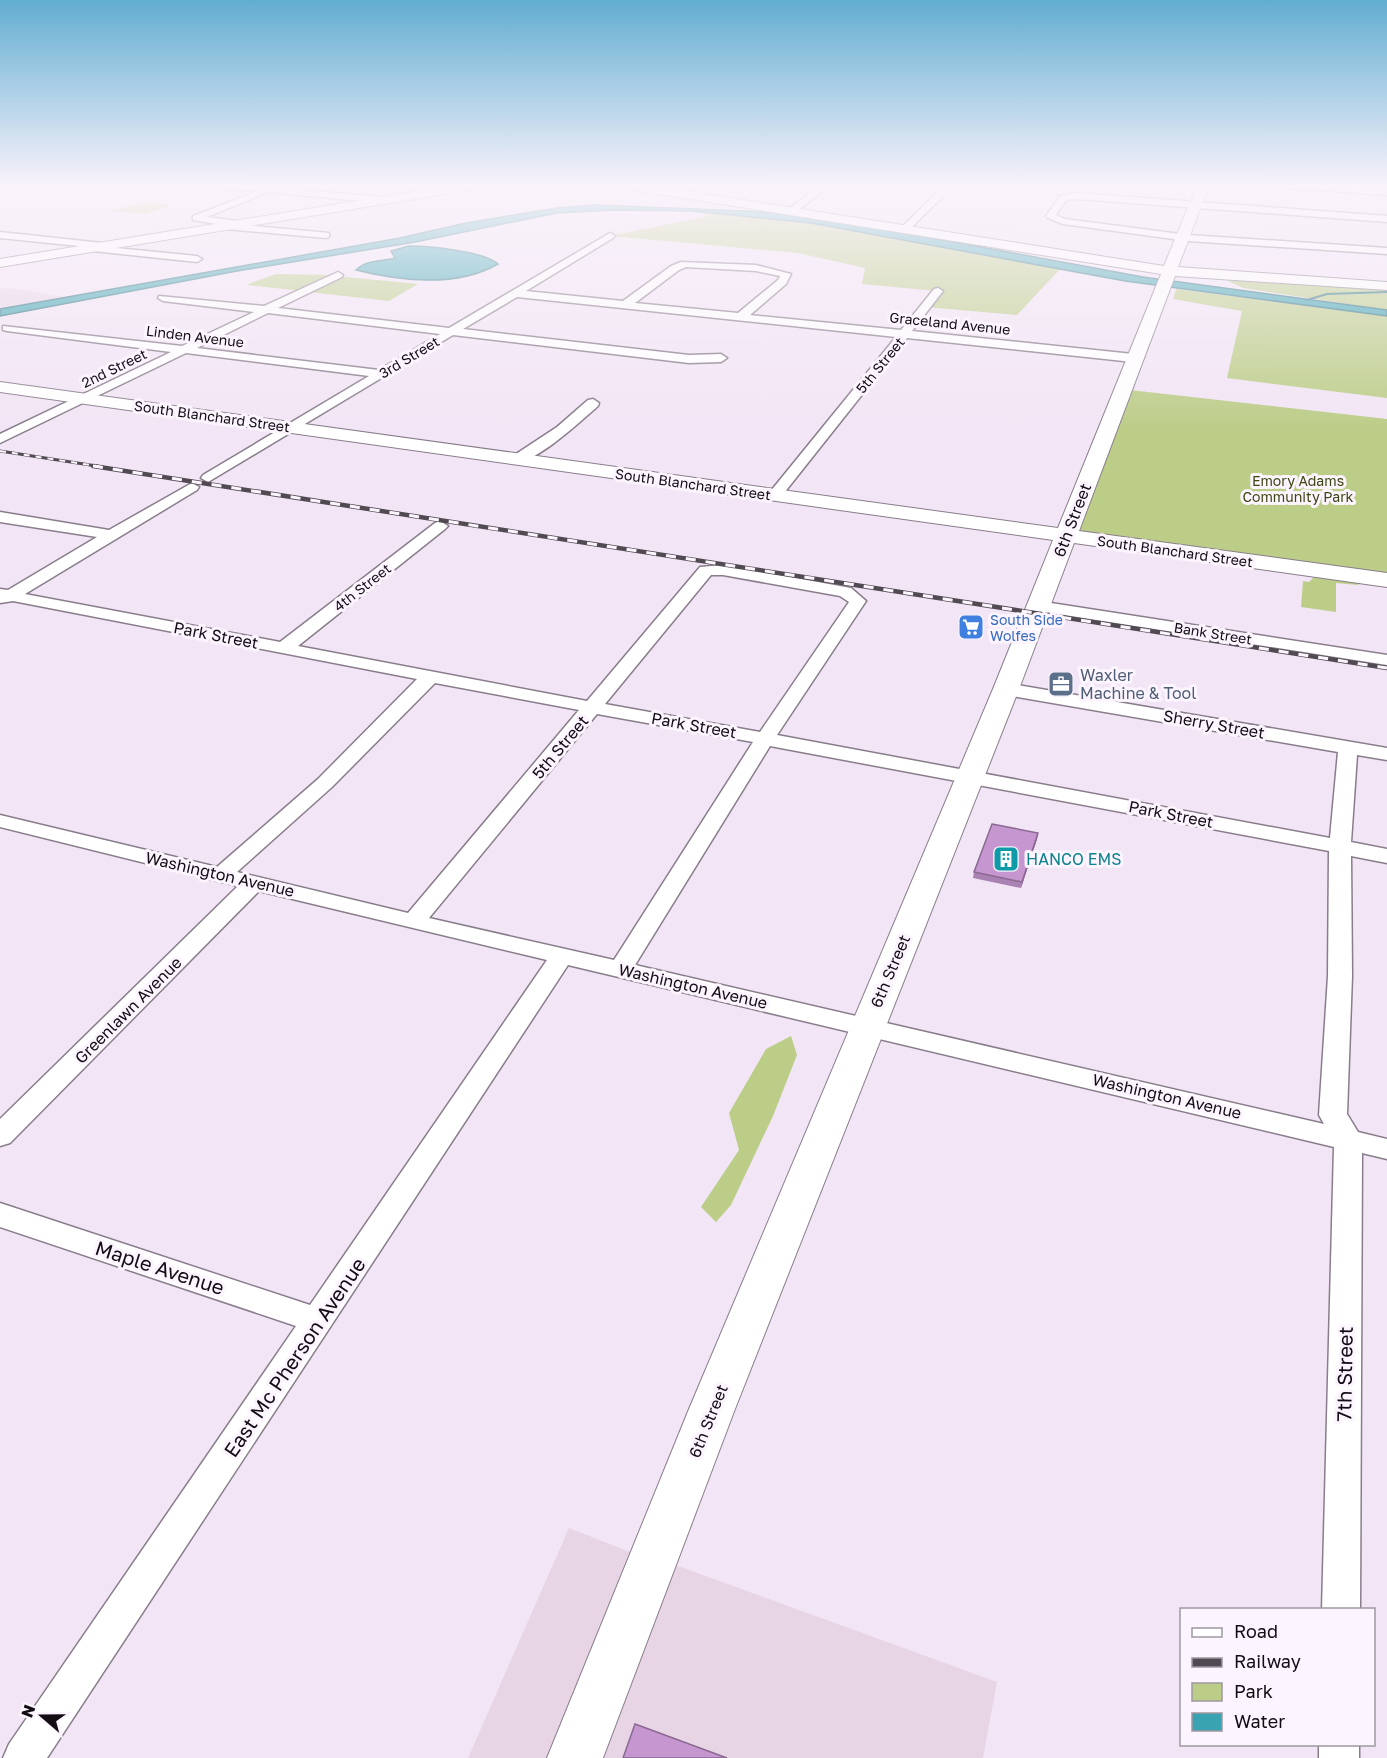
<svg xmlns="http://www.w3.org/2000/svg" width="1387" height="1758" viewBox="0 0 1387 1758" font-family="'Golos Text',sans-serif">
<style>
.commercial{fill:#e7d5e6}
.green{fill:#bccd88}
.water{fill:#39a3b1;stroke:#2d7681;stroke-width:1.5}
.lines{fill:none;stroke-linecap:round;stroke-linejoin:round}
.stream{stroke:#2d7681;stroke-width:2}
.street-casing{stroke:#897d8b;stroke-width:3}
.secondary-casing{stroke:#897d8b;stroke-width:2}
.street{fill:#fff;fill-rule:evenodd}
.secondary{fill:#fff;fill-rule:evenodd}
.rail-far1-casing{stroke:#514a52;stroke-width:3}
.rail-casing{stroke:#514a52;stroke-width:4.5}
.rail-far1{stroke:#fcf4fe;stroke-width:2;stroke-dasharray:6;stroke-linecap:butt}
.rail{stroke:#fcf4fe;stroke-width:3;stroke-dasharray:10;stroke-linecap:butt}
.wall{fill:#a981b2}
.shaded-wall{fill:#8a6991}
.building{fill:#c596cf;stroke:#8a6991;stroke-width:1.5}
.labels{text-anchor:middle;dominant-baseline:central;stroke-width:6;stroke-linejoin:round;paint-order:stroke}
.far-street-label{font-size:14px;fill:#110d12;stroke:#fcf4fe}
.far-park-label{font-size:14px;fill:#3c4611;stroke:#fcf4fe}
.far-shop-label{font-size:14px;fill:#366cbe;stroke:#fcf4fe;text-anchor:start}
.street-label{font-size:16px;fill:#110d12;stroke:#fcf4fe}
.service-label{font-size:16px;fill:#4e5e75;stroke:#fcf4fe;text-anchor:start}
.culture-label{font-size:16px;fill:#0d838f;stroke:#fcf4fe;text-anchor:start}
.near-street-label{font-size:20px;fill:#110d12;stroke:#fcf4fe}
</style>
<rect width="100%" height="100%" fill="#f2e5f5"/>
<g class="commercial">
<path d="M8,288L65,297L0,309V289Z"/>
<path d="M569,1528L653,1561L681,1567L997,1682L983,1758H468Z"/>
</g>
<g class="green">
<path d="M145,203L168,204L169,206L147,214L109,211Z"/>
<path d="M692,209L774,216L1063,266L1017,315L925,307L937,291L862,284L865,268L798,253L610,236L708,216Z"/>
<path d="M276,274L333,275L302,291L246,285Z"/>
<path d="M346,277L418,284L389,301L309,292L336,278Z"/>
<path d="M1224,279L1387,289V310L1243,288Z"/>
<path d="M1176,289L1387,316V398L1227,378L1242,311L1173,299Z"/>
<path d="M1121,389L1387,419V580L1066,536Z"/>
<path d="M1314,577L1359,583L1358,585L1336,583V612L1301,607L1303,581L1309,582Z"/>
<path d="M791,1036L797,1055L773,1116L731,1205L716,1222L701,1207L739,1150L729,1113L766,1049Z"/>
</g>
<g class="water">
<path d="M595,205L769,212L889,230L1143,277L1387,310V316L1125,281L811,223L692,211L613,210L557,213L415,242L237,271L0,316V309L400,238L466,223L557,208Z"/>
<path d="M409,246C428,246 484,251 498,264C456,288 400,281 356,270C367,259 381,262 395,258L391,251Z"/>
</g>
<g class="lines">
<path class="stream" d="M1307,300L1327,294L1387,292"/>
<g class="street-casing">
<g id="street">
<path d="M187,183H217L382,197L386,200L382,203L268,192L207,217L238,221L242,225L329,233V237L326,238L226,229L223,228L222,225L193,220V216L258,191L191,186Z"/>
<path d="M705,183H714L695,197H689V193Z"/>
<path d="M823,183H832L795,213H789V209Z"/>
<path d="M947,183H956L908,231H902V227Z"/>
<path d="M1257,183H1294L1387,189V195L1261,186Z"/>
<path d="M1077,193L1387,216V222L1077,199L1066,200L1056,215L1065,219L1188,235L1387,248V254L1188,241L1063,224L1048,218L1046,216L1060,196Z"/>
<path d="M0,232L102,243L106,247L197,256L202,259L197,262L93,251L89,247L0,238Z"/>
<path d="M610,233L615,236L613,238L526,291L623,301L671,266L681,262L756,265L791,274L786,284L750,315L901,330L934,289L938,288L943,291L912,331L1133,354L1139,358L1133,362L907,338L780,498H770L768,495L770,492L896,337L517,297L463,329L689,355L721,354L727,358L721,362L689,363L453,335L208,482L201,478L203,475L369,376L186,353L0,443V434L171,352L7,331L3,330V326L182,346L254,312L163,301L158,298L159,296L264,306L338,272L343,275L342,277L278,308L449,328ZM686,267L756,271L780,276L778,280L738,313L635,303L679,270ZM268,313L440,334L379,370L197,348Z"/>
<path d="M593,399L599,403L598,406C583,419 532,467 513,462L511,459L513,456L557,427L588,400Z"/>
<path d="M192,483L199,487L197,490L25,594L280,642L435,523L440,521L448,526L445,529L298,646L587,701L700,567L723,565L851,588L866,601L777,735L1330,838L1338,752L1006,695L999,693L997,689L999,685L1006,683L1387,748V760L1357,755L1351,842L1387,849V863L1351,856L1352,976L1347,1114L1358,1132L1387,1139V1159L1362,1153L1360,1610H1322L1334,1147L568,965L47,1758H3L9,1744L296,1326L0,1227V1203L310,1305L547,960L259,891L10,1143L0,1146V1119L238,886L0,827V815L217,867L318,779L417,679L13,601L0,603V589L8,590L97,537L0,522V512L109,530ZM711,575H723L840,596L849,602L760,732L605,704ZM435,683L579,710L408,913L237,872L332,787ZM597,714L753,742L614,960L429,918ZM770,746L1329,851L1328,976L1319,1115L1324,1124L635,965Z"/>
<path d="M1038,601L1387,655V665L1032,610L1030,606L1032,602Z"/>
<rect x="1319" y="1744" width="40" height="14"/>
</g>
</g>
<g class="secondary-casing">
<g id="secondary">
<path d="M467,183H494L488,187L0,267V259Z"/>
<path d="M608,183H635L1164,266L1198,183H1210L1178,267L1387,282V290L1175,276L1079,531L1387,573V587L1074,543L1019,689L735,1409L603,1758H547L689,1409L993,689L1053,540L0,392V382L1058,528L1161,274L614,187Z"/>
</g>
</g>
<use href="#street" class="street"/>
<use href="#secondary" class="secondary"/>
<g class="rail-far1-casing">
<path id="rail-far1" d="M0,451L103,467"/>
</g>
<g class="rail-casing">
<path id="rail" d="M93,466L1387,668"/>
</g>
<use href="#rail-far1" class="rail-far1"/>
<use href="#rail" class="rail"/>
</g>
<path class="wall" d="M1038,833L1037,839L1021,888L973,878L974,872Z"/>
<path class="shaded-wall" d="M1038,833L1037,839L1021,888L1022,882Z"/>
<g class="building">
<path d="M992,824L1038,833L1022,882L974,872Z"/>
<path d="M635,1724L727,1758H623Z"/>
</g>
<linearGradient id="sky" x2="0" y2="1"><stop stop-color="#62add2"/><stop offset="0.43" stop-color="#f9f3fa"/><stop offset="1" stop-color="#f9f3fa" stop-opacity="0"/></linearGradient>
<rect width="1387" height="429" fill="url(#sky)"/>
<defs>
<g id="supermarket-square" transform="scale(1.35)"><rect x="-9" y="-9" width="18" height="18" rx="4" fill="#3f7fe0" stroke="#fcf4fe"/><path d="M-6-5.5h2.5l.6 2H6L4.5 2H-2.5L-4.4-4H-6ZM-1.5 3.2a1.3 1.3 0 1 0 .1 0ZM3 3.2a1.3 1.3 0 1 0 .1 0Z" fill="#fff"/></g>
<g id="office-square" transform="scale(1.35)"><rect x="-9" y="-9" width="18" height="18" rx="4" fill="#5c6f8a" stroke="#fcf4fe"/><path d="M-6-3h4V-5.5h4V-3h4V5H-6ZM-1-4.5V-3h2v-1.5ZM-6 0V1H6V0Z" fill="#fff"/></g>
<g id="building-square" transform="scale(1.35)"><rect x="-9" y="-9" width="18" height="18" rx="4" fill="#0f9aa8" stroke="#fcf4fe"/><path d="M-4-6H4V6H1V3H-1V6H-4ZM-2.5-4.3h1.7v1.8h-1.7ZM.8-4.3h1.7v1.8H.8ZM-2.5-1h1.7V.8h-1.7ZM.8-1h1.7V.8H.8Z" fill="#fff"/></g>
</defs>
<g fill-rule="evenodd">
<use href="#supermarket-square" x="971" y="627"/>
<use href="#office-square" x="1061" y="684"/>
<use href="#building-square" x="1006" y="859"/>
</g>
<g class="labels">
<g class="far-street-label">
<text transform="translate(950 323) rotate(6)">Graceland Avenue</text>
<text transform="translate(195 336) rotate(7)">Linden Avenue</text>
<text transform="translate(409 357) rotate(-31)">3rd Street</text>
<text transform="translate(880 365) rotate(-51)">5th Street</text>
<text transform="translate(114 368) rotate(-26)">2nd Street</text>
<text transform="translate(212 416) rotate(8)">South Blanchard Street</text>
<text transform="translate(693 484) rotate(8)">South Blanchard Street</text>
<text transform="translate(1175 551) rotate(8)">South Blanchard Street</text>
<text transform="translate(362 587) rotate(-38)">4th Street</text>
<text transform="translate(1213 633) rotate(9)">Bank Street</text>
</g>
<g class="far-park-label">
<text x="1298" y="480">Emory Adams<tspan x="1298" dy="16">Community Park</tspan></text>
</g>
<g class="far-shop-label">
<text x="990" y="619">South Side<tspan x="990" dy="16">Wolfes</tspan></text>
</g>
<g class="street-label">
<text transform="translate(1072 520) rotate(-69)">6th Street</text>
<text transform="translate(216 635) rotate(11)">Park Street</text>
<text transform="translate(1214 724) rotate(10)">Sherry Street</text>
<text transform="translate(694 725) rotate(10)">Park Street</text>
<text transform="translate(560 747) rotate(-50)">5th Street</text>
<text transform="translate(1171 814) rotate(11)">Park Street</text>
<text transform="translate(220 874) rotate(13)">Washington Avenue</text>
<text transform="translate(890 971) rotate(-67)">6th Street</text>
<text transform="translate(693 986) rotate(13)">Washington Avenue</text>
<text transform="translate(128 1010) rotate(-45)">Greenlawn Avenue</text>
<text transform="translate(1167 1096) rotate(13)">Washington Avenue</text>
<text transform="translate(708 1421) rotate(-68)">6th Street</text>
</g>
<g class="service-label">
<text x="1080" y="675">Waxler<tspan x="1080" dy="18">Machine &amp; Tool</tspan></text>
</g>
<g class="culture-label">
<text x="1026" y="859">HANCO EMS</text>
</g>
<g class="near-street-label">
<text transform="translate(160 1267) rotate(18)">Maple Avenue</text>
<text transform="translate(294 1357) rotate(-56)">East Mc Pherson Avenue</text>
<text transform="translate(1344 1374) rotate(-89)">7th Street</text>
</g>
</g>
<rect x="1180" y="1608" width="195" height="138" fill="#fcf4fe" stroke="#9e98a0" stroke-width="1.5"/>
<rect x="1192" y="1628" width="30" height="9" fill="#ffffff" stroke="#9e98a0" stroke-width="1.5"/>
<text x="1234" y="1638" font-size="18" fill="#110d12">Road</text>
<rect x="1192" y="1658" width="30" height="9" fill="#514a52" stroke="#9e98a0" stroke-width="1.5"/>
<text x="1234" y="1668" font-size="18" fill="#110d12">Railway</text>
<rect x="1192" y="1683" width="30" height="18" fill="#bccd88" stroke="#9e98a0" stroke-width="1.5"/>
<text x="1234" y="1698" font-size="18" fill="#110d12">Park</text>
<rect x="1192" y="1713" width="30" height="18" fill="#39a3b1" stroke="#9e98a0" stroke-width="1.5"/>
<text x="1234" y="1728" font-size="18" fill="#110d12">Water</text>
<g transform="translate(42 1716) rotate(290)" stroke="#fcf4fe" stroke-width="4.5" paint-order="stroke">
<path d="M0-4.5L10 22L0 15L-10 22Z" fill="#110d12"/>
<text y="-9" font-size="16" font-weight="bold" text-anchor="middle" fill="#110d12">N</text>
</g>
</svg>
